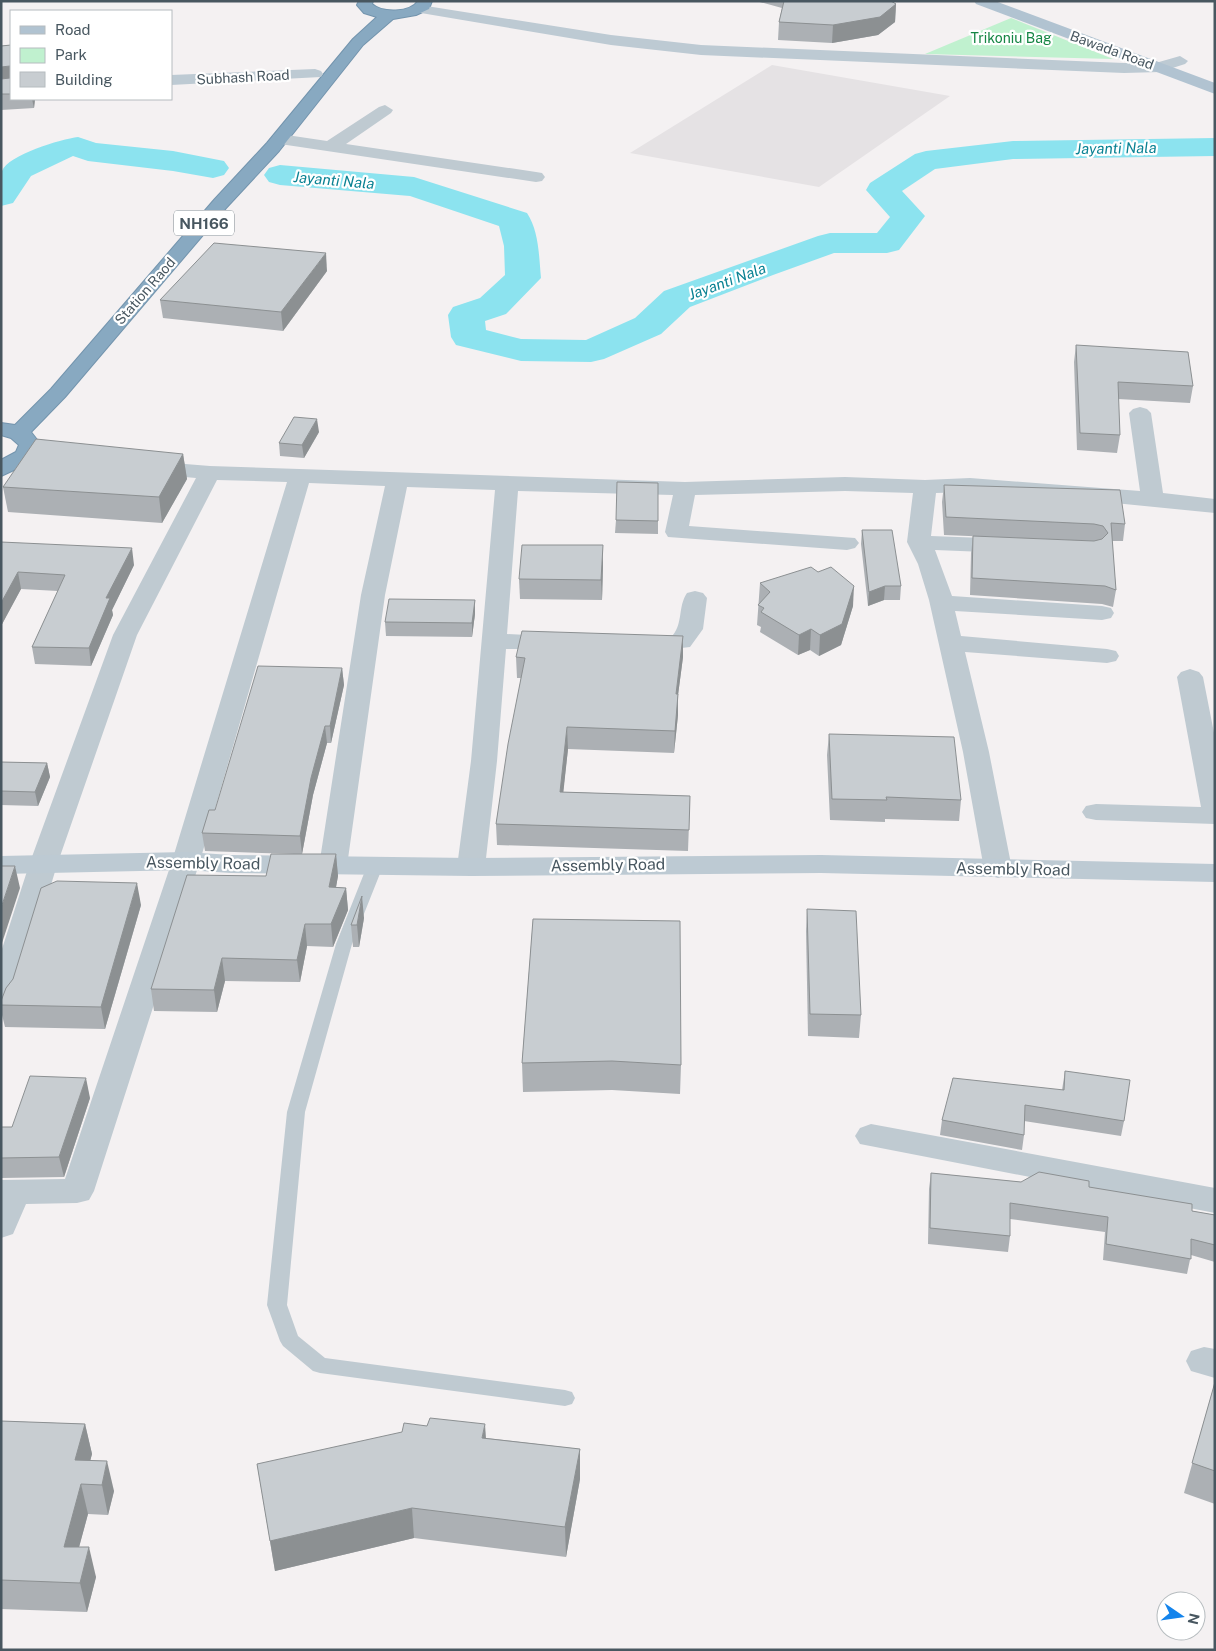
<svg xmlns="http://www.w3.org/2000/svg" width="1216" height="1651" viewBox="0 0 1216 1651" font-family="'Public Sans',sans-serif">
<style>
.education{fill:#e5e2e4}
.green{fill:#c0f1cf}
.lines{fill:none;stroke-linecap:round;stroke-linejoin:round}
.river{fill:#8ce3ef;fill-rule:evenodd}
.highway-casing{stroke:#7394ad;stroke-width:2}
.lane{fill:#bfcad1;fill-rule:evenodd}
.street{fill:#bfcad1;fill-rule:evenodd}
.secondary{fill:#bdcad3;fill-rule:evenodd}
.primary{fill:#b1c3d1;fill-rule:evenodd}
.highway{fill:#88a9c1;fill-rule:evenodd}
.wall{fill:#acb0b4}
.shaded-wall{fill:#8c9092}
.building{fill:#c8cdd1;stroke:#8c9092}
.labels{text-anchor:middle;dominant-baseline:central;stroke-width:4.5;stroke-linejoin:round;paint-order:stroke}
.far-park-label{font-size:14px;fill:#158644;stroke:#fff}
.far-street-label{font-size:14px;fill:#485760;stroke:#fff}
.far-water-label{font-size:15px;font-style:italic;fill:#0a8293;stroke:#fff}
.shield{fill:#fff;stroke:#7f8990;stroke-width:1}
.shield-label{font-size:15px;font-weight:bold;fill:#485760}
.street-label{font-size:16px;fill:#485760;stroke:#fff}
</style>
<rect width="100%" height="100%" fill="#f4f1f2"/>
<path class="education" d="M772,65L950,96L819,187L630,153Z"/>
<path class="green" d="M1011,18L1113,59L925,54Z"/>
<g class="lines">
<g class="river">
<path d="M78,137L96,143L173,151L224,161L229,168L224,175L213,178L173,171L88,161L73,156L31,176L13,203L1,206C1,196 0,180 2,171C8,155 61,139 78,137Z"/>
<path d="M1215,138V156L1013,159L935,169L902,191L925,216L899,250L887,253H834L773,275L690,307L661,334L604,359L591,362L521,361L456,345L451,337L448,315L453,307L480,298L505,275L504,246L499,226L410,196L280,185L269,182L264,175L269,168L280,165L414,177L527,213C539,231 539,257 541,278L506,314L485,321L486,330L521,339L586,340L635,318L664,291L818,236L830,233H877L890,217L866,190L870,183L915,154L926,151L1013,141Z"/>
</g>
<g class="highway-casing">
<path id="highway" d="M359,1H373L372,4C382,13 410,13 418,1H432L429,9L416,15L393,19L363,45L279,151L226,208L65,397L31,432L41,445L33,461L1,476V460L16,452L19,445L11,438L1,435V423L15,425L51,389L214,200L267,143L353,39L377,17L364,13L357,5Z"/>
</g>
<path class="lane" d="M375,861L383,866L352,944L305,1112L287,1305L298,1336L325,1358L565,1390L572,1392L575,1398L572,1404L565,1406L320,1373L313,1371L283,1346L280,1341L267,1305L287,1112L336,944L367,866Z"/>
<g class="street">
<path d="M385,105L393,110L391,113L346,144L536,172L542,173L545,177L542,181L536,182L280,144L274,143L272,139L274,135L280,134L327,141L379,107Z"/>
<path d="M1140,407L1147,409L1151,413L1163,493L1215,499V513L1044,496L970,492L936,493L931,536L1010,539L1018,541L1022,546L1018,551L1010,553L935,550L952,596L1102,606L1111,608L1114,613L1111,618L1102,620L955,611L961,636L1107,649L1116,651L1119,656L1116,661L1107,663L965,652L989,752L1012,869L1008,875L998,878L988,875L984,869L963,752L929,600L918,564L907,542L913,493L845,491L695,495L689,526L855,538L859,543L855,548L847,550L668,537L665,532L673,495L518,491L507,634L566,637L569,642L566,647L557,649H506L497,761L485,867L481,873L471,876L461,873L457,867L471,761L495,490L407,487L385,595L347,866L343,872L333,875L323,872L319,866L361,595L385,486L309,483L200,861L94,1191L89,1200L77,1203L26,1204L13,1234L1,1238V1180L65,1179L172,861L287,482L217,480L137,635L57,865L16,1001L12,1008L1,1011V952L29,865L113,635L196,478L140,473L137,468L140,463L148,461L210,466L685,482L845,477L925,480L970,478L1140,491L1129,413L1133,409Z"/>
<path d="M695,591L703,593L707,598L703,629L690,647L647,652L638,650L635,645L638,640L673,635C683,623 678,606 687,593Z"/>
<path d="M1190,669L1199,672L1203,677L1215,738V824L1096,820L1086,818L1082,812L1086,806L1096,804L1201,807L1177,677L1181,672Z"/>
<path d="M871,1124L1215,1188V1213L860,1144L855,1136L860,1128Z"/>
<path d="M1204,1347L1215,1349V1378L1191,1371L1186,1361L1191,1351Z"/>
</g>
<g class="secondary">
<path d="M420,5L611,35L701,45L1124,63L1159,62L1180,56L1188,61L1185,64L1160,72L1124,73L701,55L611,45L415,12L413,9Z"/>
<path d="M315,69L321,71L323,74L321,77L171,85V75Z"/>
<path d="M186,852L231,855L471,858L821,855L1215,864V882L821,873L471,876L231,873L186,870L1,874V856Z"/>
</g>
<path class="primary" d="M974,1H995L1215,83V94L976,4Z"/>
<use href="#highway" class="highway"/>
</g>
<g class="wall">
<path d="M756,1H891L896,4L895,22L878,35L832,43L778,40L779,22L782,8Z"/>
<path d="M11,45V99H35L34,108L1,110V46Z"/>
<path d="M327,271L283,331L163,318L160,300Z"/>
<path d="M1076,345L1193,386L1190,403L1118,399L1120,435L1117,453L1077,450L1074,362Z"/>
<path d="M319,432L304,458L280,456L279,443Z"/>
<path d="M183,454L187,479L162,523L8,512L3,487Z"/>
<path d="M658,483V534L615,533L616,520Z"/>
<path d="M944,485L1125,524L1123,541H1112L1116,590L1113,607L1102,604L970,595L971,553L973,536L1092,541L944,535L942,502Z"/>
<path d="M862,530L901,586L900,600H884L868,606L861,544Z"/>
<path d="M1,542L134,565L112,610L113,615L91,666L35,664L32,647L58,591L21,589L1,626Z"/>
<path d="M603,565L602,600L520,599L519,579Z"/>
<path d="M760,583L853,606L841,645L819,656L810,650L798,655L760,632L761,627L757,625Z"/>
<path d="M475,600V614L472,637L386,636L385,622Z"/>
<path d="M683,636V657L678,695V715L674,753L568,749L563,792L690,796L688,851L497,845L496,824L521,678H517L516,657Z"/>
<path d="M342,668L344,685L331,743H327L313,795L302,854H336L338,876L336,887L346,888L348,910L333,947L307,946L300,982L225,981L217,1012L154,1011L151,989L266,876L294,854L205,851L202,833L215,810Z"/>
<path d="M829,734L961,800L959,821L885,819V822L830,820L827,755Z"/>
<path d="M1,762L47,763L50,777L38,806L1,805Z"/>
<path d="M141,905L105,1029L5,1027L1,1011V1001Z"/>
<path d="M807,909L861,1015L859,1038L808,1036L806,931Z"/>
<path d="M364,918L359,947H353L351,925Z"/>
<path d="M533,919L681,1065L680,1094L612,1090L523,1092L522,1063Z"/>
<path d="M1065,1071L1124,1121L1121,1136L1024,1121V1135L1022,1150L940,1135L942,1120L1062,1090Z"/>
<path d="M90,1098L64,1177L1,1178V1127H12Z"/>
<path d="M931,1173L1021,1182L1089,1187L1192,1211L1215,1215V1262L1191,1255L1187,1274L1103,1260L1105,1232L1010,1219V1236L1008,1252L928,1244L929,1189Z"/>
<path d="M1215,1382V1504L1184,1493Z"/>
<path d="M1,1421L85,1424L92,1454L90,1461L114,1491L108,1515L88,1514L79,1547L96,1577L87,1612L1,1609Z"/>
<path d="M486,1438L580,1449V1479L566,1557L414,1538L275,1571L257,1464Z"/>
</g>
<g class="shaded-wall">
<path d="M896,4L895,22L878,35L832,43L833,25Z"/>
<path d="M10,66L11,82L1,83V67Z"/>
<path d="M32,99H35L34,108Z"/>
<path d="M326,253L327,271L283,331L281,312Z"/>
<path d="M317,419L319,432L304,458L302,445Z"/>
<path d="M183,454L187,479L162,523L159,497Z"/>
<path d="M603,545V565L602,600L601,580Z"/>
<path d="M132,548L134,565L112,610L113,615L91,666L89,648L106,598Z"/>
<path d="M18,572L21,589L1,626V603Z"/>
<path d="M854,586L853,606L841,645L819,656L820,635Z"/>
<path d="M885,586L884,600L868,606L869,592Z"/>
<path d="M475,600V614L472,637V623Z"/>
<path d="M811,629L810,650L798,655L799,635Z"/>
<path d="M683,636V657L678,695V715L674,753L676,694Z"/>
<path d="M342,668L344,685L331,743L330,726Z"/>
<path d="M325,726L327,743L313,795L302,854L300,836L311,778Z"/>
<path d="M567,727L568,749L561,814L560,792Z"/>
<path d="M47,763L50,777L38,806L35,792Z"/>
<path d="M336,854L338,876L332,909L329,887Z"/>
<path d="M15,866L20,888L2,943L1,939V908Z"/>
<path d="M137,883L141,905L105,1029L101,1007Z"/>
<path d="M346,888L348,910L333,947L331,924Z"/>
<path d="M362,896L364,918L359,947L357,925Z"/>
<path d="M305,924L307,946L300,982L297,960Z"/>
<path d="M222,958L225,981L217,1012L214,990Z"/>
<path d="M86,1078L90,1098L64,1177L59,1157Z"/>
<path d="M85,1424L92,1454L84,1484L75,1460Z"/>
<path d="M485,1424L487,1454L482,1438Z"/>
<path d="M580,1449V1479L566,1557L565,1527Z"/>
<path d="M107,1461L114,1491L108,1515L102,1485Z"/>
<path d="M81,1484L88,1514L71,1577L64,1547Z"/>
<path d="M412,1508L414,1538L275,1571L270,1541Z"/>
<path d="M89,1547L96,1577L87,1612L80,1583Z"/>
</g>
<g class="building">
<path d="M784,1H891L896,4L880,17L833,25L779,22Z"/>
<path d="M11,45V94H1V79L10,78V66L1,67V46Z"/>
<path d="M214,243L326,253L281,312L160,300Z"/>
<path d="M1076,345L1188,352L1193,386L1118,382L1120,435L1080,433Z"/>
<path d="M294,417L317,419L302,445L279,443Z"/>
<path d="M36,439L183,454L159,497L3,487Z"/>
<path d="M617,482L658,483V521L616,520Z"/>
<path d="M944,485L1120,490L1125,524L1111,523L1116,590L1105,586L972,578L973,536L1094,541L1102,539L1108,533L1103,526L1094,524L946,517Z"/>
<path d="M862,530H892L901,586H885L869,592Z"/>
<path d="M1,542L132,548L106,598H110L89,648L32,647L65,575L18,572L1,603Z"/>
<path d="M522,545H603L601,580L519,579Z"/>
<path d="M811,567L818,572L831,567L854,586L842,624L820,635L811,629L799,635L761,612L764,608L758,605L770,592L760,583Z"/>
<path d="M389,599L475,600L472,623L385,622Z"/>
<path d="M522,631L683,636L676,694H678L675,731L567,727L560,792L690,796L689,830L496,824L508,744L525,658L516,657Z"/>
<path d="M258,666L342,668L330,726H325L311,778L300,836L202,833L209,810H215Z"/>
<path d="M829,734L954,737L961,800L886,797L887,800L832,799Z"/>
<path d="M1,762L47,763L35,792L1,791Z"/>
<path d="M271,854H336L329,887L346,888L331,924H305L297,960L222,958L214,990L151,989L187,875L266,876Z"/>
<path d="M1,866H15L1,908Z"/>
<path d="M57,881L137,883L101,1007L1,1005V1001L6,988L13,979L41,888Z"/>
<path d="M362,896L357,925H351Z"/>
<path d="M807,909L856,911L861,1015L810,1014Z"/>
<path d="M533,919L680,921L681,1065L612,1061L522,1063Z"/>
<path d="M1065,1071L1130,1080L1124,1121L1025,1105L1024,1135L942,1120L953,1078L1064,1090Z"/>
<path d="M30,1076L86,1078L59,1157L1,1158V1127H12Z"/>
<path d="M1039,1172L1089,1181V1187L1192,1204V1211L1215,1215V1245L1191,1239V1259L1106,1244L1108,1217L1010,1203V1236L930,1228L931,1173L1021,1182Z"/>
<path d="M1215,1382V1471L1192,1463Z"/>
<path d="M430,1418L485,1424L482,1438L580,1449L565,1527L412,1508L270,1541L257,1464L402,1432L404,1423L427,1426Z"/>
<path d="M1,1421L85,1424L75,1460L107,1461L102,1485L81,1484L64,1547H89L80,1583L1,1580Z"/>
</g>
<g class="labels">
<g class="far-park-label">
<text x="1011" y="38">Trikoniu Bag</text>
</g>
<g class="far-street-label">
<text transform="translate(1112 50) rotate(20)">Bawada Road</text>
<text transform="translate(243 77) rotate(-3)">Subhash Road</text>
<text transform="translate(145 291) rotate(-49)">Station Raod</text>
</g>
<g class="far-water-label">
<text transform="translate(1116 148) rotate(-1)">Jayanti Nala</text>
<text transform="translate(334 180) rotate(5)">Jayanti Nala</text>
<text transform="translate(727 281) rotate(-20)">Jayanti Nala</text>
</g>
<rect class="shield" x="174" y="210.5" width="60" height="25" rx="4"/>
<g class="shield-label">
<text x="204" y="223">NH166</text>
</g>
<g class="street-label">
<text transform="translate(203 863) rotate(1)">Assembly Road</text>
<text transform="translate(608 865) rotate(-1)">Assembly Road</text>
<text transform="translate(1013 869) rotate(1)">Assembly Road</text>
</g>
</g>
<rect width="1216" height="1651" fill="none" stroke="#485760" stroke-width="5"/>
<rect x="10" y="10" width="162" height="90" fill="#ffffff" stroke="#b6bcbf"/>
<rect x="20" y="26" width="25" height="8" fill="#b1c3d1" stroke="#b6bcbf"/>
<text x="55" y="35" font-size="15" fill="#485760">Road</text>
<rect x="20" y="48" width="25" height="15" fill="#c0f1cf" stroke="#b6bcbf"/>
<text x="55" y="60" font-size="15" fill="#485760">Park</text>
<rect x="20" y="72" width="25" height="15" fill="#c8cdd1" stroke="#b6bcbf"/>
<text x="55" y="85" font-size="15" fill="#485760">Building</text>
<g transform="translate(1181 1616) rotate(103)"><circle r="24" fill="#ffffff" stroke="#b6bcbf"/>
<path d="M0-4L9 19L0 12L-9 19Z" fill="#1484ec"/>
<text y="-8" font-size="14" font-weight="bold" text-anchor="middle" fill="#485760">N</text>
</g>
</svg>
